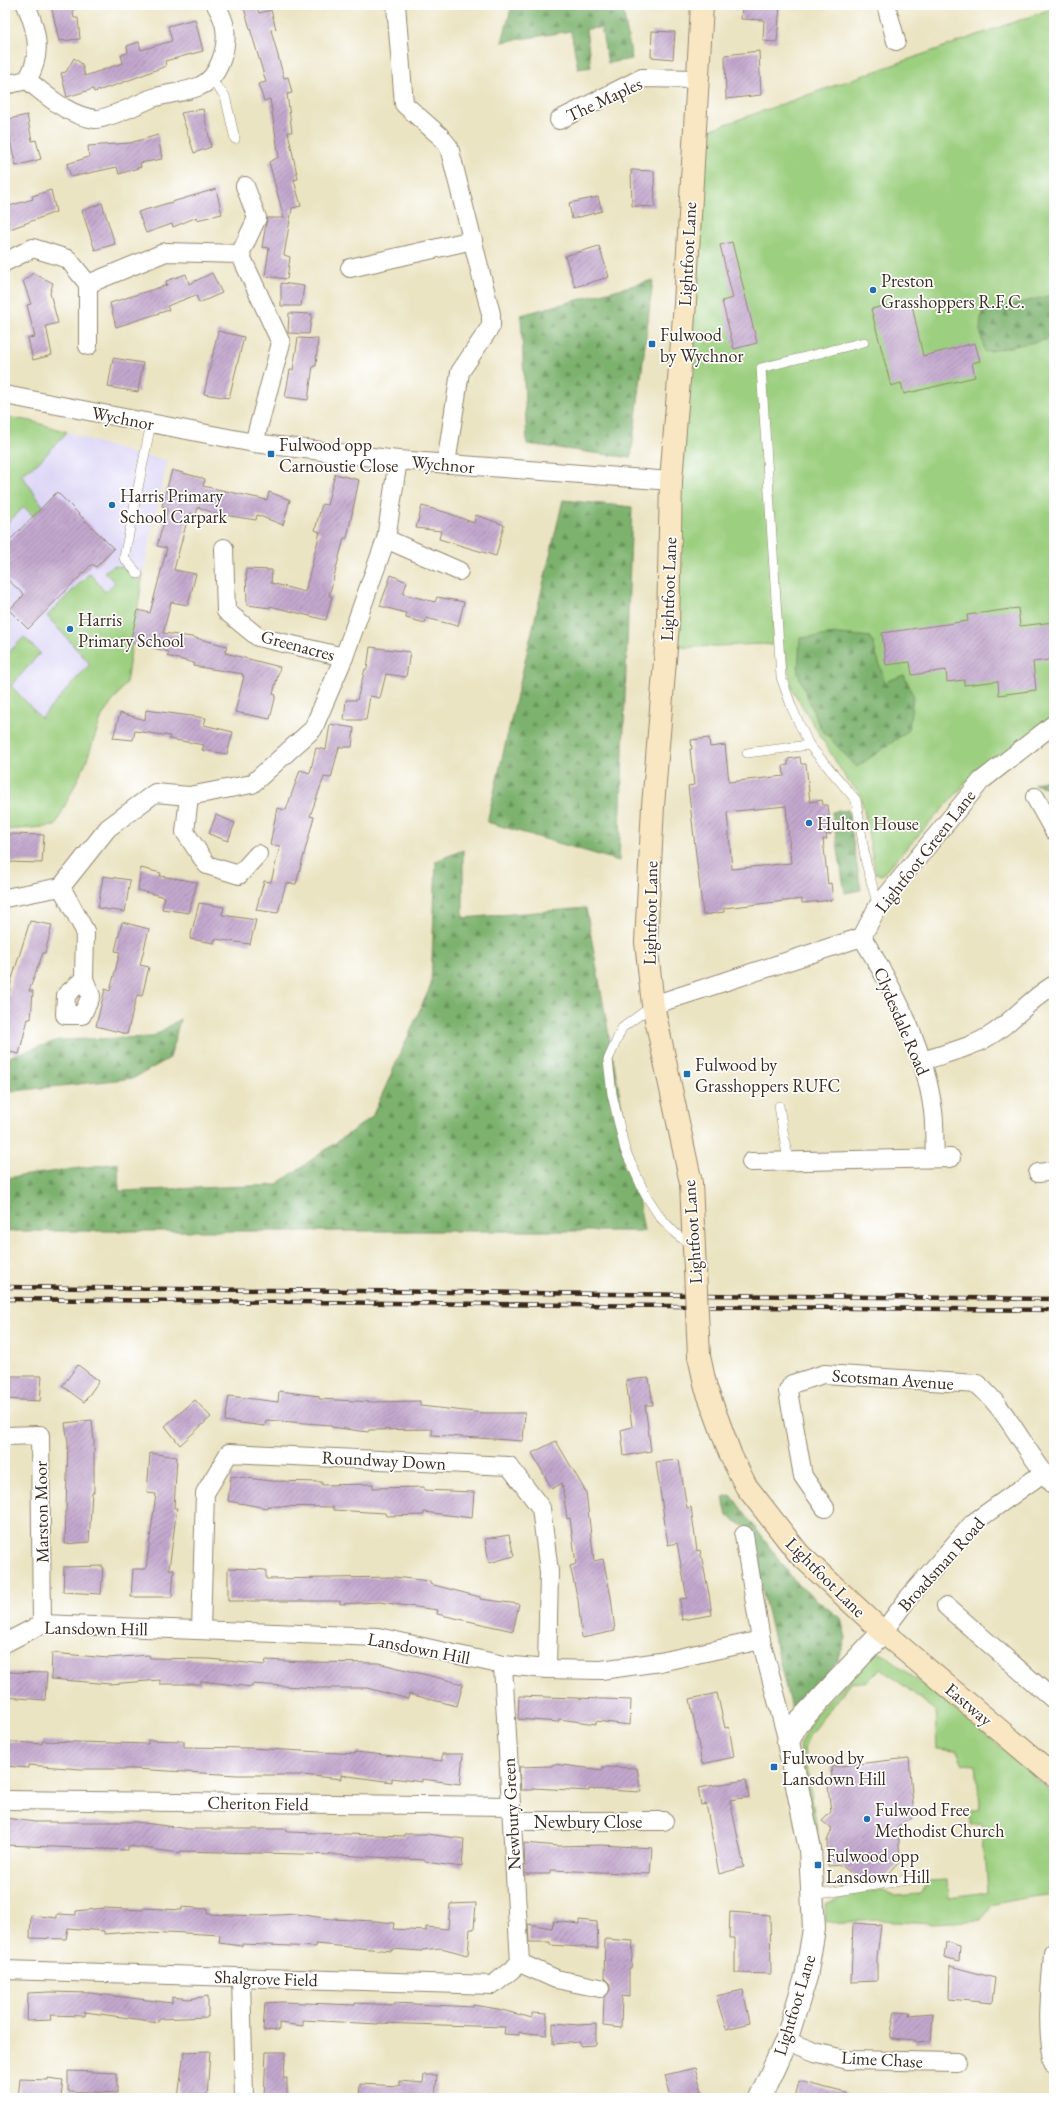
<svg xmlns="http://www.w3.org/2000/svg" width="1059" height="2103" viewBox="0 0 1059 2103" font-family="'EB Garamond',serif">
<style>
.built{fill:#dcd5f6}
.green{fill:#9ccf7f;stroke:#6c7c4e}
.forest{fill:url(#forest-firs);stroke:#5c6e46}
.building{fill:url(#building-hatch);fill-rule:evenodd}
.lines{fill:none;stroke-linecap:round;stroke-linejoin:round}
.service-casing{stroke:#938770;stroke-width:10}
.minor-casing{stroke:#938770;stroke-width:20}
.tertiary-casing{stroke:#938770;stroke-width:24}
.secondary-casing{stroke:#938770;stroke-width:24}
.service{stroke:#fff;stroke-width:9}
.minor{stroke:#fff;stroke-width:18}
.tertiary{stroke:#fff;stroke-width:22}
.secondary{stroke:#f9e7c3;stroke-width:22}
.rail-casing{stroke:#3b2a1e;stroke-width:4.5}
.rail{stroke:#fff;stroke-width:3;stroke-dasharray:9;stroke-linecap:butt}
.secondary-bridge-casing{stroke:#938770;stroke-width:24;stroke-linecap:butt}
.secondary-bridge{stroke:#f9e7c3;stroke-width:22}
.poi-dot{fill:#1f6fb2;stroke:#fff;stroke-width:1.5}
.labels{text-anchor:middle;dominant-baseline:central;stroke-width:3.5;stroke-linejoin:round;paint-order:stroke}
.street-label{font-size:18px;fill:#3b2a1e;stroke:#fff}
.poi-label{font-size:18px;fill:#3b2a1e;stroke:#fff;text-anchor:start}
</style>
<defs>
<pattern id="forest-firs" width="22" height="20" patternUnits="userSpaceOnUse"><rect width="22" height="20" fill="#7db26e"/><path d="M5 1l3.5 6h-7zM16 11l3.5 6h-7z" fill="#68915a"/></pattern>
<pattern id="building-hatch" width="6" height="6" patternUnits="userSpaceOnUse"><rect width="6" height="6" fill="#c3a8ce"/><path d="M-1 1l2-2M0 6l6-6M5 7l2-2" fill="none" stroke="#a089a7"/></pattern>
</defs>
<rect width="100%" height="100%" fill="#fff"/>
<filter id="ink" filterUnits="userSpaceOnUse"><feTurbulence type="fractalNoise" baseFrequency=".025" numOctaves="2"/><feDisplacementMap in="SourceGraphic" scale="8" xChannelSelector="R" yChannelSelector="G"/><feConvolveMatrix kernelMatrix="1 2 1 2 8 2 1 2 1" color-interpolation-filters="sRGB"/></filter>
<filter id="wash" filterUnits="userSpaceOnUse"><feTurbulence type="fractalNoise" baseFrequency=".012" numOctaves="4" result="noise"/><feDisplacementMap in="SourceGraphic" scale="16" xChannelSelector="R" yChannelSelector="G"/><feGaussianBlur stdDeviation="0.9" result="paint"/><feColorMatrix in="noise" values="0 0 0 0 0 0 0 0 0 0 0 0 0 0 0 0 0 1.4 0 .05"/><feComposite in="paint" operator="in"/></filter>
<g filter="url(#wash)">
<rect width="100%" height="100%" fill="#ebe4c3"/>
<path class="built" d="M5,417L31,421L134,454L167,460L143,574L126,683L102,716L86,762L55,826L5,830Z"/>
<g class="green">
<path d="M1054,8V718L978,770L882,875L875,873L864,809L859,792L847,780L792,689L785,652L772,645L762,644L672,648L679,450L706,131Z"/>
<path d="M5,417L31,421L67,432L38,463L21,474L43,506L33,516L24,507L5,525Z"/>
<path d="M113,566L125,567L137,580L143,574L126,683L102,716L86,762L55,826L5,830V656L24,637L40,653L11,686L41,718L90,664L47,616L90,573L105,592L115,582L104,572Z"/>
<path d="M877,1652L884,1655C942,1699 1001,1744 1054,1795V1894L1024,1898L990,1905L981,1920L933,1923L879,1920L826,1923L825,1904L855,1893L883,1890L895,1896L920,1894L930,1881L948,1880L949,1897L987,1892L982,1823L970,1824L969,1810H979L980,1805L976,1765L963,1764L957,1751L937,1749L935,1710L881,1668L866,1683L851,1682L810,1734L804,1749L820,1850L823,1887L821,1886L799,1746L816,1713Z"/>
</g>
<g class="forest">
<path d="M512,5H622L632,59L608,63L601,28L586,29L591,67L578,69L571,31L502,42Z"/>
<path d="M653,280L631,458L527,444L521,315Z"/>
<path d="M1053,295L1054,338L985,352L980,330L982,312Z"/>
<path d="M563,500L632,507L619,861L487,822Z"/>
<path d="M839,634L871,637L885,682L904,675L913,695L909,730L857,767L820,728L798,673L800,638Z"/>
<path d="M1054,778V789L1033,784Z"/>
<path d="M848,810L861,890L845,893L832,812Z"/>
<path d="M463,850V918L586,908L644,1231H5V1178L118,1163L119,1191L276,1185L372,1117L431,985L436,861Z"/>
<path d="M180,1019L170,1058L134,1078L5,1092V1058L59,1040L152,1037Z"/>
<path d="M731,1495L797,1584L841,1619L846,1638L837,1663L791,1709L747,1528L727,1516L723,1497Z"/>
</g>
<g id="blocks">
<g class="building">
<path d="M51,5H72L74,18H78L80,39L59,41Z"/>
<path d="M243,5H256L259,13L271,10L276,29L271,30L284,78L288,77L292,93L287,94L292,132H288L298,179L294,180L301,206L292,208L284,255L290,257L287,279L265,276L269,248L262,247L267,218H284L269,162L279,157L270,99L264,101L258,84L266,82Z"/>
<path d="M742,5H780L777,42L763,41L764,20L741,19Z"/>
<path d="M195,19L203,51L165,61L166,66L119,84L94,92L93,89L67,97L61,73L66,72L74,58L82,64L85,76L123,63L121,55L128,53L127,46L139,42L141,50L172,41L168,26Z"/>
<path d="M652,31L675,32L673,59L651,57Z"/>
<path d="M759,51L761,95L726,99L725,55Z"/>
<path d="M203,109L211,147L194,153L181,113Z"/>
<path d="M27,115L32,141L36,140L41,159L16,166L5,120Z"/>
<path d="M158,135L162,159L140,163L141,167L119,174L117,167L71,177L67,164L89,157L88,146L130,143Z"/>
<path d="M631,170L654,171L655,207L632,206Z"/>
<path d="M216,189L222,214L197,220V217L173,227L172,224L146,233L138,212Z"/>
<path d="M51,190L56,212L10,229L6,207L33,199L32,196Z"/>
<path d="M598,197L602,211L572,219L569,203Z"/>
<path d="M102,203L115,244L95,250L82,211Z"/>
<path d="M732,242L757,343L734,349L722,301L733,298L720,245Z"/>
<path d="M599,246L609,277L575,287L565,256Z"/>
<path d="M33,273L53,283L50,293L58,323L46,326L52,355L33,360L28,338L35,337L27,305L31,304L23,281Z"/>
<path d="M212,273L222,293L199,303L196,295L167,306L169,310L116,327L110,303L167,285L166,281L186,274L189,284Z"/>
<path d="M281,283L304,286L301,306H281Z"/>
<path d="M911,300L923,356L975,343L980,361L972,363L975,377L904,394L901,383L891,386L871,309Z"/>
<path d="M289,313L312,314L309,334L288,333Z"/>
<path d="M218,331L244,337L229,398L204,394Z"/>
<path d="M298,338L318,339L316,366H313L308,400L285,397L290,370H293Z"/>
<path d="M113,358L143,363L138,392L108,387Z"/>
<path d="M172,470L205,479L203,486L267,500L269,492L290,500L283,525L257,515L256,520L224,515V517L198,507L196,515L189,513L174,570L196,574L188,605L171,602L163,633L192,637L227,646L225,653L280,667L273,694L276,695L270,719L235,712L244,676H242L243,674L193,666L194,663L167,656L169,652L130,642L138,610L150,613L167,548L157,546L168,508L162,506Z"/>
<path d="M335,474L359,480L347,538H344L329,596H332L326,620L270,606V608L247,605L246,569L272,570L271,583L305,592L320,532L315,530L322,504L327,505Z"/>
<path d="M57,492L114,549L96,567L92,564L28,629L9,610L24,595L5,577V545Z"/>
<path d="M422,506L448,513L474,523L476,515L504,525L496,556L439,539L441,531L416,528Z"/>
<path d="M391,575L407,582L403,594L435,602L437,597L464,602L458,626L426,618L425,623L406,618V613L380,606Z"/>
<path d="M1018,608L1020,626L1054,622V659L1033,662L1036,690L999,695L998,681L964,685V680L947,682L946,670L912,675L910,662L886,665L882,633L968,621L967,615Z"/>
<path d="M370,647L410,652L406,677L386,674L380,698L370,696L366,720H344L346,700H357L365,669H367Z"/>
<path d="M146,710L206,718L204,725L233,732L227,754L202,750L204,745L169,739L170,736L135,731L133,740L113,738L120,713L145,720Z"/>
<path d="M330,724L354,728L352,747H339L331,778L324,777L310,816L314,817L296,884L286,883L278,913L256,910L264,881L271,882L280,846L270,845L277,808L286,810L300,770L310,773L316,748L326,750Z"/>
<path d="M709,738L710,747L725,745L729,782L784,776L783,766L788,765V759L800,757L801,764H806L810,802L822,800L823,805H828L831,834H826L827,839H823L828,884L831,883L833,900L802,903V899L724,908V912L703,915L688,786L694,785L690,749H692L691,740ZM786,806L791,863L732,869L727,812Z"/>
<path d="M216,815L235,823L228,841L209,834Z"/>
<path d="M9,834L44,835L42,863L7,862Z"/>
<path d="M141,868L161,873L160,876L197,882L189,913L162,909L165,897L138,890Z"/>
<path d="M103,876L130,880L125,912L98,908Z"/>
<path d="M199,903L224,907L222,915L256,920L250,944L215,939L214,943L190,939Z"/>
<path d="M30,921L52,925L45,953H43L29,991H33L31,1019H28L19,1054L5,1051V1020L11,982Z"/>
<path d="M122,922L149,929L140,965L149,967L142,996L137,995L127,1034L96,1026L105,989L110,991L120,952L115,951Z"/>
<path d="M78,1365L99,1381L84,1402L62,1386Z"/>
<path d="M5,1376H42L40,1401L5,1399Z"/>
<path d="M649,1378L653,1405H645L651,1451L624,1456L621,1430L632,1427L626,1380Z"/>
<path d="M279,1391L319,1396V1399L373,1402L420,1401V1406L483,1413H525L523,1441L432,1435V1429L369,1430L368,1432L331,1427V1425L266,1420L265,1426L225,1421L229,1396L278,1402Z"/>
<path d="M195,1400L211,1417L180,1445L165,1426Z"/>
<path d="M92,1420L94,1441V1492H92L89,1542L65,1544L68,1442L65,1423Z"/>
<path d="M556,1441L586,1492L594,1561L603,1559L611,1597L615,1631L582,1638L578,1600L570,1566L576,1564L570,1518L567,1519L562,1483L552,1489L532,1453Z"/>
<path d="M150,1453L177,1457L174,1508H177L169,1569H174L172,1597H131L133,1569H146L156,1494L147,1493Z"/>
<path d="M679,1460L687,1508L691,1507L697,1551L700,1550L709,1594L712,1615L682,1620L680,1599L687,1598L677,1543L668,1545L656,1462Z"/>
<path d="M231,1476L271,1481L322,1482V1485L373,1484V1488L424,1487V1490L474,1492L472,1518L424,1512V1515L386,1516L385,1513L333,1510V1507L267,1506V1508L228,1501Z"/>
<path d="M509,1535L514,1556L489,1563L485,1539Z"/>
<path d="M103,1566L101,1594L63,1592L64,1567Z"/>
<path d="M228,1568L266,1570V1579L394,1577L430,1581V1584L480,1597V1599L519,1604L513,1631L437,1614L438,1610L379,1602L340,1604V1601H228Z"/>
<path d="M52,1653L108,1658L149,1655L150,1658L210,1659L265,1665L266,1660L306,1662L378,1663L463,1684L457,1706L409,1694L408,1699L367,1688H316L252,1684V1687L201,1681V1684H160V1680L110,1684L51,1679Z"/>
<path d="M5,1672L47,1673L45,1700L5,1697Z"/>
<path d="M717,1693L725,1728L729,1727L734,1757L702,1764L690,1699Z"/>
<path d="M519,1696L631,1700L630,1725L596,1721V1724L559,1719L558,1722L518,1719Z"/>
<path d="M148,1740L184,1741V1747L250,1748L355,1754V1752L442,1761V1754H463L460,1784L422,1779V1782L392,1778V1782L341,1775V1779L303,1775H237L134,1769H81L28,1765V1768L5,1766V1741L42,1744L43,1741L148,1744Z"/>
<path d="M909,1758L914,1816L898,1826L900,1861L886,1877L861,1881L841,1865L828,1866L827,1841L832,1829L822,1821L831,1812L828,1787L833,1786L831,1767Z"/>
<path d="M553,1764L603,1770V1767L637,1768L641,1792L589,1789V1791L533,1788V1790H521L519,1767L552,1766Z"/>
<path d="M746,1780L749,1797L730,1800L744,1867L719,1874L706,1804L701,1805L698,1788Z"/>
<path d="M5,1818L35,1822H137L188,1829H287V1832L404,1836V1834H427L464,1839L462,1867L425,1862V1860L339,1855L181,1851V1853L128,1846V1850L5,1845Z"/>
<path d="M524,1843L558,1846L601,1845L652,1848L650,1874L550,1870V1874H525Z"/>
<path d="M476,1903L474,1929H470L468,1955L441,1948L422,1950V1951L392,1949V1951L316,1944V1947L242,1944V1946L219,1943L220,1935L168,1932L167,1934L129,1932L104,1934V1931L68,1928L66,1939L30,1938L31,1915L57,1918V1914L76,1915V1911L105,1908L143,1910L144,1908L182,1910V1907L207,1909V1914L258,1916L297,1914L331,1919L375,1921L394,1923L393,1929L426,1931V1927L448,1929L450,1904Z"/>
<path d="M730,1912L770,1915L771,1974L735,1973V1938H729Z"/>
<path d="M579,1920L597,1922L598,1948L550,1945V1942H529L528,1924L552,1928L553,1921L579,1924Z"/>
<path d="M853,1923L881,1925L877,1957V1981L851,1982Z"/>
<path d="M605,1939L633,1941L631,1969H629V1997L622,1996L621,2028L603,2026L604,1998L610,1990V1984L604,1978Z"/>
<path d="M946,1942L960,1946L959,1961L944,1957Z"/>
<path d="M950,1966L995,1978L992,2003L949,1999Z"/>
<path d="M743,1990L750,2023L726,2029L716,1996Z"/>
<path d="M50,1992L90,1993L172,2003V1997L189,1999L208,1996V2017L158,2019V2022L85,2012V2016L50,2015L51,2020L27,2021L28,1993Z"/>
<path d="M281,2002L355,2005V2003L394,2005V2003L473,2007V2005L498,2009L532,2018V2013L547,2014V2035L519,2032V2035L504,2034L505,2027L378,2023V2024L303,2020V2026L279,2023V2030L263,2031L265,2003Z"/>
<path d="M895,2011L910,2012L909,2015L933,2013L931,2041L915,2042V2040L890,2038Z"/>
<path d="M553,2023L578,2025L596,2024V2045L580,2046V2042L553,2044Z"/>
<path d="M210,2051L207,2098H178L184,2052Z"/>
<path d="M266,2052H286L283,2078H287V2098H264Z"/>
<path d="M695,2068L704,2098H671L665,2075Z"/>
<path d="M68,2071L117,2073V2093L68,2091Z"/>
<path d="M424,2075H437L435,2098H359L360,2084L399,2086V2081L423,2083Z"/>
<path d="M48,2078L63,2080L61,2098H18L20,2079L48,2080Z"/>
<path d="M799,2081L846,2093L845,2098H795Z"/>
</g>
</g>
</g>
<g filter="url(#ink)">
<use href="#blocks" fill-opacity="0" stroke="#938770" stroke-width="1"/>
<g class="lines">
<g class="service-casing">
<g id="service">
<path d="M209,78L225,96L235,139"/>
<path d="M864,342L761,368L781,677L792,708L809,745L856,800L866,863L878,906"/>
<path d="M138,574L124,558L151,423"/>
<path d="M747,753L809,745"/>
<path d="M653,1005L622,1028L608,1060L612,1094L625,1150L645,1194L660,1217L676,1234L692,1246"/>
<path d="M779,1106L788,1161"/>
<path d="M813,1895L925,1877"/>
</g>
</g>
<g class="minor-casing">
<g id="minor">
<path d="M26,5C37,30 43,55 27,80"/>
<path d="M396,5L404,104L440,136L449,147L491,314V326L460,372L446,464"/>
<path d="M886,5L896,41"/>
<path d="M5,85L27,80C49,97 67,115 95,119C105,120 139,104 150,99C166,93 185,93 200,86C219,78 228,47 225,28C224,20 220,12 216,5"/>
<path d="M559,120L642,78L698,79"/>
<path d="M240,254L257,218L245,186"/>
<path d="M5,262L33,248L68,259L88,284L166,252L240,254L281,343L254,443"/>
<path d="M350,268L473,240"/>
<path d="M88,346V284"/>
<path d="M5,395L254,443L398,460L671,481"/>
<path d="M386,539L459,571"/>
<path d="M224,548L226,611L258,637L344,657"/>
<path d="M189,796L185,832L207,865L239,875L258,854"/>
<path d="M1035,797L1054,831"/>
<path d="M61,887L85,931L84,979L91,996L82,1015H65L66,995L84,979"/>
<path d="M5,898L61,887L108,828L155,793L189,796L252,784L313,729L344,657L386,539L398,460"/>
<path d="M862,937C894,989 925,1049 933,1111C935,1126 934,1142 935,1157"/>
<path d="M653,1005L862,937L878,906L981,781L1054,724"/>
<path d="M922,1061C946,1053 972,1048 994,1033C1015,1019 1031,998 1054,985"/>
<path d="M751,1162L951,1158"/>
<path d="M1038,1173L1054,1171"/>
<path d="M5,1436L40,1435L42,1624"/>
<path d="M825,1508L803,1476L788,1391L792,1384L824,1374L977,1384C1009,1411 1026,1454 1054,1485"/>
<path d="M744,1535L761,1640L788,1742"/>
<path d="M946,1606L1054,1700"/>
<path d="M201,1630L205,1493L229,1453L509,1466L541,1508L549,1572L547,1669"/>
<path d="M883,1632L909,1597L973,1523L1043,1473"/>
<path d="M5,1643L42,1624L378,1637L503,1665L547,1669L601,1670L660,1662L761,1640"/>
<path d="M503,1665L520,1963"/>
<path d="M5,1800L511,1806"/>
<path d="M512,1821H664"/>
<path d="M1053,1952C1051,1987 1045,2028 1054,2062"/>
<path d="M520,1963L556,1979L600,1988"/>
<path d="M5,1970L493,1985L520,1963"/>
<path d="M241,1977L244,2098"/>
<path d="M786,2041L815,2052L847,2060L957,2062"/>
</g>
</g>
<g class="tertiary-casing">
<path id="tertiary" d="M760,2098L786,2041L806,1977L814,1929L810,1849L788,1742L796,1725L883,1632"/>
</g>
<g class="secondary-casing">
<g id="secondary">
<path d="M694,1248L691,1183L653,1005L646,942L653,806L668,624L671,481L685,303L702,5"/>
<path d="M699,1356L706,1388L731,1456L746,1486L799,1554L883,1632L1054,1776"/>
</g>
</g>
<use href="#service" class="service"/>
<use href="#minor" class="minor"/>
<use href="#tertiary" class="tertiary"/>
<use href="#secondary" class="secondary"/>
<g class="rail-casing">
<g id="rail">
<path d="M5,1287L1054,1299"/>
<path d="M5,1299L1054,1310"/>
</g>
</g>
<use href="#rail" class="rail"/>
<g class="secondary-bridge-casing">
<path id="secondary-bridge" d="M694,1248L699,1356"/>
</g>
<use href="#secondary-bridge" class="secondary-bridge"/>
</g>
</g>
<g class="poi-dot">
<circle cx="873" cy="290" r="4"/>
<rect x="648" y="340" width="8" height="8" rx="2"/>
<rect x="267" y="450" width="8" height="8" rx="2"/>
<circle cx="112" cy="505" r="4"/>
<circle cx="70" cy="629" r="4"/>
<circle cx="809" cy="823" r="4"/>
<rect x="683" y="1070" width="8" height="8" rx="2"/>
<rect x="770" y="1763" width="8" height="8" rx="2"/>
<circle cx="867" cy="1819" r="4"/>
<rect x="814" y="1861" width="8" height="8" rx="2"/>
</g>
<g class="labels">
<g class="street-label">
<text transform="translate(604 99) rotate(-25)">The Maples</text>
<text transform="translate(687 254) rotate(-87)">Lightfoot Lane</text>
<text transform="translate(123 418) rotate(11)">Wychnor</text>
<text transform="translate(443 464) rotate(5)">Wychnor</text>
<text transform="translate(668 589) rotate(-88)">Lightfoot Lane</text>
<text transform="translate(298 645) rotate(15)">Greenacres</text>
<text transform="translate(925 851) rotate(-52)">Lightfoot Green Lane</text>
<text transform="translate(650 913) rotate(-89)">Lightfoot Lane</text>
<text transform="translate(902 1021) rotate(67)">Clydesdale Road</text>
<text transform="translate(692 1232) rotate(-94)">Lightfoot Lane</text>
<text transform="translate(893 1379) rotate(4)">Scotsman Avenue</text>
<text transform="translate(384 1460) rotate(3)">Roundway Down</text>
<text transform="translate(41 1512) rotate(-91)">Marston Moor</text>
<text transform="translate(941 1564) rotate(-48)">Broadsman Road</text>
<text transform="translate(826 1577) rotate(45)">Lightfoot Lane</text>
<text transform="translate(96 1628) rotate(1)">Lansdown Hill</text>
<text transform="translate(419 1648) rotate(11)">Lansdown Hill</text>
<text transform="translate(969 1704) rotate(40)">Eastway</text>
<text transform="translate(258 1803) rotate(1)">Cheriton Field</text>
<text transform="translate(511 1814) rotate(-93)">Newbury Green</text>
<text x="588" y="1821">Newbury Close</text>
<text transform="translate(266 1978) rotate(2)">Shalgrove Field</text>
<text transform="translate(794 2005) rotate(-73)">Lightfoot Lane</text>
<text transform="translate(882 2059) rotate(3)">Lime Chase</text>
</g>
<g class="poi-label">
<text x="881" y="280">Preston<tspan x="881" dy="21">Grasshoppers R.F.C.</tspan></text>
<text x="660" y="334">Fulwood<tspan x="660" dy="21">by Wychnor</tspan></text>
<text x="279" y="444">Fulwood opp<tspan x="279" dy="21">Carnoustie Close</tspan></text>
<text x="120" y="495">Harris Primary<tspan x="120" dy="21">School Carpark</tspan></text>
<text x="78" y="619">Harris<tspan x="78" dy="21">Primary School</tspan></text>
<text x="817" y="823">Hulton House</text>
<text x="695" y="1064">Fulwood by<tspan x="695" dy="21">Grasshoppers RUFC</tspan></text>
<text x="782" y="1757">Fulwood by<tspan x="782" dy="21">Lansdown Hill</tspan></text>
<text x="875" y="1809">Fulwood Free<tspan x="875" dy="21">Methodist Church</tspan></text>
<text x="826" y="1855">Fulwood opp<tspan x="826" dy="21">Lansdown Hill</tspan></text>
</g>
</g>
<rect width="1059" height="2103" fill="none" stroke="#fff" stroke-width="20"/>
</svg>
